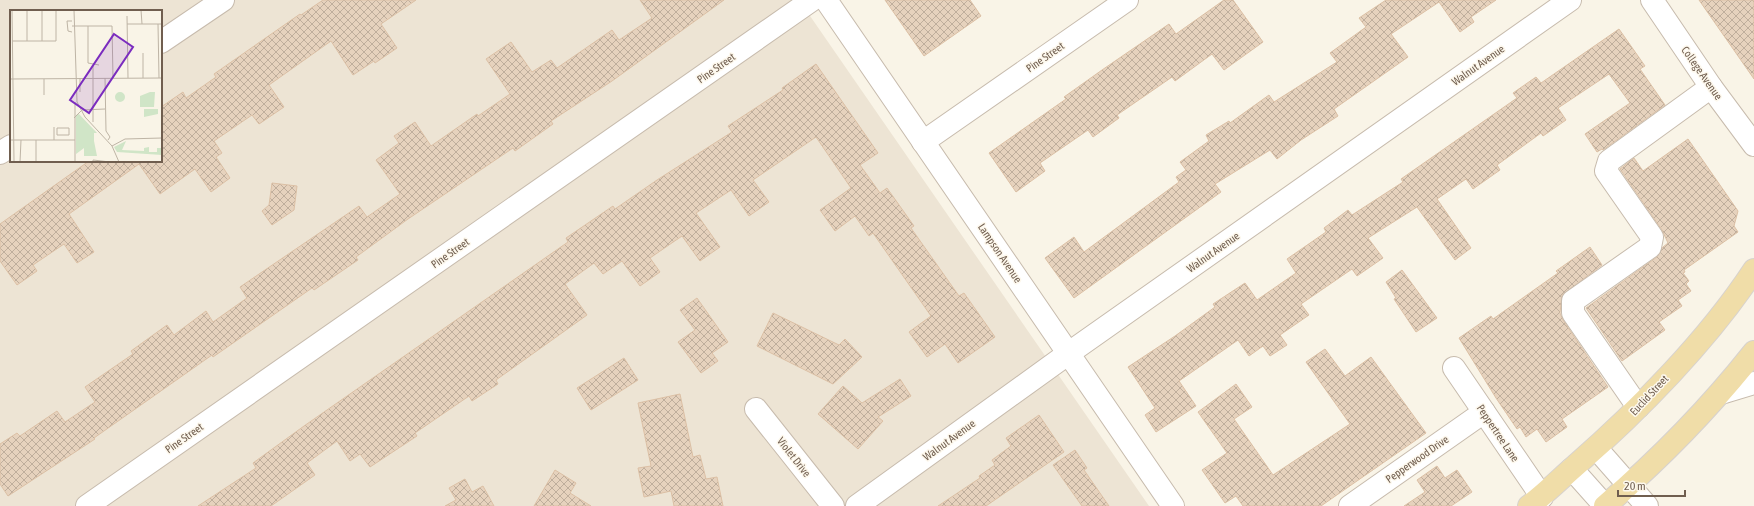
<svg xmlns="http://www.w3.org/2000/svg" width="1754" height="506" viewBox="0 0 1754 506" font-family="'Asap Condensed',sans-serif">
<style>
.residential{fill:#ede4d4;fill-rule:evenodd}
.building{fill:url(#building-cross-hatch);stroke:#dcc0a5}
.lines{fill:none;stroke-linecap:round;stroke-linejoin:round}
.minor-casing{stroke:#c7bbad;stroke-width:24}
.major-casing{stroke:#d7d2ce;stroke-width:24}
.minor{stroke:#fff;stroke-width:22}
.major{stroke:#f0dda8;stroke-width:22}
.labels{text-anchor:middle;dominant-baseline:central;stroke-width:3;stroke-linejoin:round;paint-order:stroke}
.street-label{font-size:11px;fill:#705e4f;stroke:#fdf8ed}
.inset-road{fill:none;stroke:#beb4a5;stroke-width:1}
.view{fill:#7b2cbf;fill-opacity:0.15;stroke:#7b2cbf;stroke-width:2}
.inset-edge{fill:none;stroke:#705e4f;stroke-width:2}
</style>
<defs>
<pattern id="building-cross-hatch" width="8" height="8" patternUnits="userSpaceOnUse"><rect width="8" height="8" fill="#e6d2bd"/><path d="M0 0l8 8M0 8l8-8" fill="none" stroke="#bfae9c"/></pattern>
</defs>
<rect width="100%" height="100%" fill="#f9f4e7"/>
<path class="residential" d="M0,0H799L1149,506H0ZM11,11H161V161H11Z"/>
<g class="building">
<path d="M323,0H416L381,24L397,48L375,63L374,61L353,75L331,41L269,85L284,107L259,124L252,115L214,141L222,153L216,157L230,178L211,192L195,169L160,194L139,164L69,214L94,252L77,263L64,244L33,265L37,271L17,285L0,261V224L89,161H161V107L183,92L186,98L216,77L214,74L300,14L301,15Z"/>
<path d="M640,0H724L612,81L551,121L553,124L515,151L513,148L408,219L356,257L358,260L314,290L312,288L213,357L212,355L94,438L95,439L8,496L0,484V444L17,433L20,436L57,411L65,422L95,402L85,387L133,354L131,351L167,325L174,335L206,311L213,322L247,298L240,287L359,206L367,217L400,194L376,160L399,143L394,136L415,122L431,146L477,114L478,116L510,94L486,59L511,42L532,72L551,60L557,68L612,30L619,40L652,18Z"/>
<path d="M885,0H970L981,16L924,56Z"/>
<path d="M1224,0H1233L1263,42L1224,70L1212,54L1175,81L1172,77L1117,115L1119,118L1093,137L1088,130L1040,163L1045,171L1016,192L989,153L1066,99L1064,97L1102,70L1169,24L1176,34Z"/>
<path d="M1386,0H1496L1471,17L1474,22L1460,32L1439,2L1391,34L1408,57L1334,109L1338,116L1301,140L1277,159L1270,150L1215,184L1221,192L1074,298L1045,258L1074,237L1084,252L1179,182L1176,177L1186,170L1180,162L1209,141L1206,135L1229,121L1230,123L1269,95L1274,102L1337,62L1330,53L1366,27L1359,18Z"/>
<path d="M1699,0H1754V79Z"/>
<path d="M1619,29L1645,66L1640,69L1665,105L1603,150L1602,149L1597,152L1585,134L1630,103L1609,74L1558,108L1566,120L1543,136L1541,133L1497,165L1500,170L1473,189L1466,179L1437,199L1471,248L1455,260L1417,207L1368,238L1383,258L1357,276L1352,269L1301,304L1309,315L1280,335L1287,345L1270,356L1263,346L1249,356L1238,340L1179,381L1196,406L1156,432L1145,415L1155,408L1128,367L1175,336L1215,307L1213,304L1245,283L1257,300L1296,273L1287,259L1326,232L1324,228L1348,210L1352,215L1403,182L1401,179L1517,98L1513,93L1536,77L1541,83Z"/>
<path d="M816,64L878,153L860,165L880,193L887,188L914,226L911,228L959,296L964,293L995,337L958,363L945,344L927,357L909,332L931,316L873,233L869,236L855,216L835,231L820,210L851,188L816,137L753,180L769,202L749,216L731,190L696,213L720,247L700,261L682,236L650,258L660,272L640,286L622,261L603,274L594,263L565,284L587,315L496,380L498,384L472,401L469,396L415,433L417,436L370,467L360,454L350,461L337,441L307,463L315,475L271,506H198L256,468L253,463L304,426L568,242L566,238L613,206L615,209L657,180L732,132L728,126L783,90L782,88Z"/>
<path d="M1688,139L1738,211L1734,226L1738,232L1684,270L1685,272L1683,273L1689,281L1686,284L1691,291L1678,300L1682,306L1659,322L1665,330L1622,361L1586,308L1657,257L1663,247L1668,243L1662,230L1620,169L1634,158L1643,171Z"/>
<path d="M272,183L297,186L294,210L272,225L262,211L269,205Z"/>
<path d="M1590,247L1602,265L1562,295L1560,313L1563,320L1608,387L1562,419L1567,427L1546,442L1537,429L1526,437L1520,427L1517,429L1496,398L1459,338L1491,316L1493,319L1558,273L1556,271Z"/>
<path d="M1402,270L1437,318L1416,332L1394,299L1396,298L1386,282Z"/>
<path d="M697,298L728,342L712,353L718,361L701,373L678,342L695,330L680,310Z"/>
<path d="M773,313L839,345L845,339L862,357L833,384L757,346Z"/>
<path d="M1325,349L1345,376L1371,357L1426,433L1321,506H1243L1236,496L1225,503L1202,470L1227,453L1198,412L1236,384L1252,407L1234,419L1273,475L1350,424L1306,362Z"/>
<path d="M624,358L638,380L591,410L577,388Z"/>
<path d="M900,379L911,396L878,417L883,421L858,449L818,414L843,386L862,403Z"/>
<path d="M680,394L693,457L700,455L706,479L717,477L723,506H674L671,491L644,497L638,468L651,466L638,403Z"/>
<path d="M1039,415L1064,452L986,506H938L980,478L979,476L995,465L992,460L1011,446L1006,438Z"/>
<path d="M1075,450L1087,468L1084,470L1109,506H1082L1053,465Z"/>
<path d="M1437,466L1445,478L1457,470L1472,492L1451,506H1404L1425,492L1417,480Z"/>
<path d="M555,470L576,483L570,493L591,506H534Z"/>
<path d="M465,479L472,492L483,486L494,506H445L456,500L449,488Z"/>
</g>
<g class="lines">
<g class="minor-casing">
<g id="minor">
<path d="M826,0L1173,506"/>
<path d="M1652,0L1711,87L1754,145"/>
<path d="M161,42L223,0"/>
<path d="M923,142L1127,0"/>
<path d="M0,153L11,146"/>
<path d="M1454,368L1542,497"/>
<path d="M1721,393L1754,383"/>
<path d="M1638,407L1573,313V301L1650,247L1652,237L1606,171L1609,161L1711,87"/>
<path d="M756,409L833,506"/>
<path d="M1596,448L1647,506"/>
<path d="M1572,469L1605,506"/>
<path d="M87,506L812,0"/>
<path d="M857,506L1069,353L1570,0"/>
<path d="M1350,506L1484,412"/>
</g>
</g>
<g class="major-casing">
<g id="major">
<path d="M1529,506C1545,494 1559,480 1575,466C1638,411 1708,340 1754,270"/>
<path d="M1605,506C1661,458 1708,410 1754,352"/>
</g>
</g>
<use href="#minor" class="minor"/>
<use href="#major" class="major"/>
</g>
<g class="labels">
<g class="street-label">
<text transform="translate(1045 57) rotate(-35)">Pine Street</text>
<text transform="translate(1478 65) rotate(-35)">Walnut Avenue</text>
<text transform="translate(716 68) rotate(-35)">Pine Street</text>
<text transform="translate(1702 73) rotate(55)">College Avenue</text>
<text transform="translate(1213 252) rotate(-35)">Walnut Avenue</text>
<text transform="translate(450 253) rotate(-35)">Pine Street</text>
<text transform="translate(1000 253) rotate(56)">Lampson Avenue</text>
<text transform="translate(1649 395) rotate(-47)">Euclid Street</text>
<text transform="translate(1498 433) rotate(56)">Peppertree Lane</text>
<text transform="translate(184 438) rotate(-35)">Pine Street</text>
<text transform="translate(949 440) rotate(-36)">Walnut Avenue</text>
<text transform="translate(794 457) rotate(52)">Violet Drive</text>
<text transform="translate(1417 459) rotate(-35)">Pepperwood Drive</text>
</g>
</g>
<g transform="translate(10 10)">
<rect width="152" height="152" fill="#f9f4e7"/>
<path d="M105 87a5 5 0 1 1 10 0a5 5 0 1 1-10 0ZM140,82H145L144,97H130V86ZM134,99H148V104L134,107Z" fill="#d0e5c7"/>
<path d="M69,104L87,123H84V131L87,146H74V138L66,144V105ZM116,131L112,140L134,141V138L139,137V142H147V138H152V145L107,142L104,137Z" fill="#d0e5c7"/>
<path class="inset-road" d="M2,0L4,152M17,0V31M32,0V31M64,0L67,92L75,107L102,136L109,152M131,0L132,14M117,6L118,68M62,11H57L58,21L62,22M117,14H152M148,14L149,68M62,16H102L103,68M78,16V53L89,55M2,31H46V0M133,43V68M83,56V112M70,68V82M95,68L96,121L100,127L98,130M0,69L152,68M34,69V85M65,92V152M64,108L72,100L95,99M44,117V130M47,118H59V125H47ZM0,130H65M26,130V152M102,136L115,129L152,128M10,152L11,130M83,152V150L100,152"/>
<path class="view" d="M104,24L123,37L79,103L60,90Z"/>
<rect width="152" height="152" class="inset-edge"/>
</g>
<path d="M1618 490v6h67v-6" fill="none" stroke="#705e4f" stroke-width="2"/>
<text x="1624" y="490" font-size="12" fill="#705e4f" stroke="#fdf8ed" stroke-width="3" paint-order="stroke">20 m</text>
</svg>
